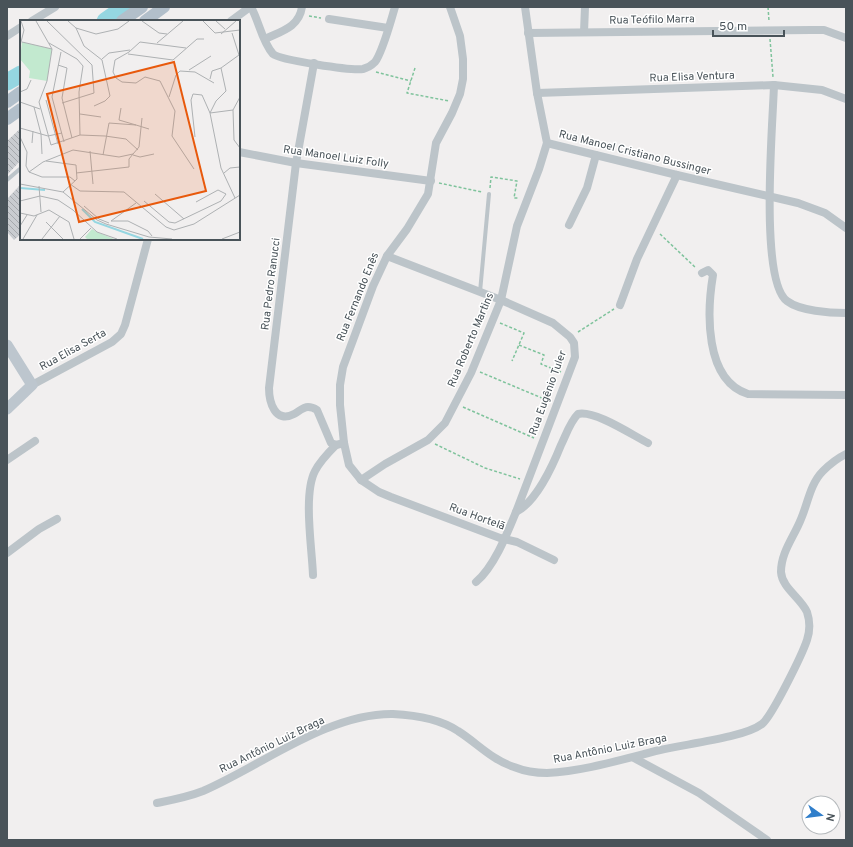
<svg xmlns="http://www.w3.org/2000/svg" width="853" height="847" viewBox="0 0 853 847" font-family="Overpass,sans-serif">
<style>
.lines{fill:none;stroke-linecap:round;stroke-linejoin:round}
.river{stroke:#95d6e1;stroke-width:17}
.building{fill:url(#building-back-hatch)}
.path{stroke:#7fc39c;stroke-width:1.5;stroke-dasharray:3 2;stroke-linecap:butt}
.lane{stroke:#bcc4c9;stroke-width:4}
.street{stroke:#bcc4c9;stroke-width:8}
.secondary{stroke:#bdc6ce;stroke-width:11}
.primary{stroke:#b2bfca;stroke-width:12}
.labels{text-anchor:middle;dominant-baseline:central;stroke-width:3;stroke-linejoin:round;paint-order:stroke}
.street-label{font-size:11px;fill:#495359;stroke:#fff}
.inset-river{fill:none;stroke:#95d6e1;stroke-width:2}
.inset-road{fill:none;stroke:#aeb1b3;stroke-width:1}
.view{fill:#e8590c;fill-opacity:0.15;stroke:#e8590c;stroke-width:2}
.inset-edge{fill:none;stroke:#495359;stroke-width:2}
</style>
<defs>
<pattern id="building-back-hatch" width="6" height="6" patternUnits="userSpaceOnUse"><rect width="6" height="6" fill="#c9ccd0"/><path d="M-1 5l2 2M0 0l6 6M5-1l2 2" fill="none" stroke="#a5a8ac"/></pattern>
</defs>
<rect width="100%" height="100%" fill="#f1efef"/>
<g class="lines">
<g class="river">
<path d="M105,21L125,7"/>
<path d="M7,82L21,74"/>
</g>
</g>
<g class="building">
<path d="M21,128V160L7,175V141Z"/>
<path d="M21,184V234L14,240L7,232V199Z"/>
</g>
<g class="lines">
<g class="path">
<path d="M768,7L769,21"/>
<path d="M309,16L321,18"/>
<path d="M770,39L773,77"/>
<path d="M415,68L407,93L449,101"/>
<path d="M376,72L411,81"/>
<path d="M439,183L482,192"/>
<path d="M490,188L491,177L517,181L514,198H518"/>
<path d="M660,234L696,268"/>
<path d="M500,323L524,333L512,361"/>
<path d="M578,332L614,309"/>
<path d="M519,345L544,355L541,364L561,372"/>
<path d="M480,372L549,401"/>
<path d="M463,407L534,438"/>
<path d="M435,444L485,468L520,479"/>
</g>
<g class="lane">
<path d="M7,180L21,168"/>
<path d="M480,292L489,194"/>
</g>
<g class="street">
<path d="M251,7C259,21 262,42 273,54C280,60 352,71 363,69C367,68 372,65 375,62C383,51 391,20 395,7"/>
<path d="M450,7L460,36L463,59V79L460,94L452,113L436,143L428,194L407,229L387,256L373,286L343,367L340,385V405L344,443L349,465L361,480L379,492L391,497L500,538L517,542L554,560"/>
<path d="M329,19L388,28"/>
<path d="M32,21L55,7"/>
<path d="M231,21L250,7"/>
<path d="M584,32L585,7"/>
<path d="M528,33L811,30H824L846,38"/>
<path d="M7,36L21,27"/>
<path d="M265,39C282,31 299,27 302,7"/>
<path d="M314,63L296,163L269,388C269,402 275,424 294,414C298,412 303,407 308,407C311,407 314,408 317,410L331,443L336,445L344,443"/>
<path d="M774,85C773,121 759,281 787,301C800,311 830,313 846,313"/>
<path d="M537,93L774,85L822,90L846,99"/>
<path d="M547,143L677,175L798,203L825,213L846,228"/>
<path d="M239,152L296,163L431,181"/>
<path d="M569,225L587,188L596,155"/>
<path d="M387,256L501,300L553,323L570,337L574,343L575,357L516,512C536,502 553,465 561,445C566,435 570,422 578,414C595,410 632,435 648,443"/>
<path d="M702,273L708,270L713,275C707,311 704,380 748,394L846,395"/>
<path d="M620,305L637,259L677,175"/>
<path d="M32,385L112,342L121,334L125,325L148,239"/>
<path d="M7,460L35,441"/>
<path d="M361,480L385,464L428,440L445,423L471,373L501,300L517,226L539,169L547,143L537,93L525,7"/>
<path d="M7,553L39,529L57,519"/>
<path d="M313,575C312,548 303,494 315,471C320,461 328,453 336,445"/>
<path d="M476,582C494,567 507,534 516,512"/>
<path d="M634,758L699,793L767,840"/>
<path d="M157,803C172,800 188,797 203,791C261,766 328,713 393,714C414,715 440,719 458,731C477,743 492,760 514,767C524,771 535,773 547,773C585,771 623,759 660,750C684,744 744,738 762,724C772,716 802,655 807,640C810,631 810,621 807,612C801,598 782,588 781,572C781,552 794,537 801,519C808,503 810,484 823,471C829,465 838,458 846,454"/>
</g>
<path class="secondary" d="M7,345L32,385L7,409"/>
<g class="primary">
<path d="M122,21L142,7"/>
<path d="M145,21L164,7"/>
<path d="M7,102L21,92"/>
<path d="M7,119L21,109"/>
</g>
</g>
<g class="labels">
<g class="street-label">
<text transform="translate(652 20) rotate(-1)">Rua Teófilo Marra</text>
<text transform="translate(692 77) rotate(-2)">Rua Elisa Ventura</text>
<text transform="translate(635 153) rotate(14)">Rua Manoel Cristiano Bussinger</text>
<text transform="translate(336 157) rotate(8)">Rua Manoel Luiz Folly</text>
<text transform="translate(271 284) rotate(-83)">Rua Pedro Ranucci</text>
<text transform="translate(358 297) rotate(-68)">Rua Fernando Enês</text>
<text transform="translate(471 340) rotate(-67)">Rua Roberto Martins</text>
<text transform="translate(73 350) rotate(-29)">Rua Elisa Serta</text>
<text transform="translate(548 393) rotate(-70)">Rua Eugênio Tuler</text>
<text transform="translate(477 517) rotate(20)">Rua Hortelã</text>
<text transform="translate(272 745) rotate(-26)">Rua Antônio Luiz Braga</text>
<text transform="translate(610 749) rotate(-11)">Rua Antônio Luiz Braga</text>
</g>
</g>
<g transform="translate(20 20)">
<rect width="220" height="220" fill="#f1efef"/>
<path d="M72,209L77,212L94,219H67L65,217Z" fill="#c2e9cf"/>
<path d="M2,22L32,29L27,61L9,58L10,51L0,39Z" fill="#c2e9cf"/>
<path class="inset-river" d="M0,168L25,170M62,189L75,202L123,219"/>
<path class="inset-road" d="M16,1L32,29M27,1L72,45L74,73L42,83M48,1L56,8L76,14L98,9L109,1M122,1L139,13L147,14M183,1L195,13L220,10M196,1L205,9M56,8L64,26L82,40M212,13L219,35L201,48L206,71L196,81L190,93L201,148L215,178M201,14L216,1M2,22L32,29M29,23L57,39L63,46L59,72L60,115M137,23L163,1M0,26L4,10L1,1M166,28L120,22L109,32L95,40L93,52L96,58L102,62L116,63L125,57L140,61L155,91L152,116L174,149M32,29L27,61L19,82L31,125L60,115L85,116L106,119L118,130M41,32L32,77L44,122M108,34L153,40L177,19H184M82,39L89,33L110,30M38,45L47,48L42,78L52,118M169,50L191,36M190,59L192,51L201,48M0,72L7,69L11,60M149,77L156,55L160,51L175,52L194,63M220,77L213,90L214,120L220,128M26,80L38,124M0,82L20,89M74,86L85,81L90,76L82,40M14,87L21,114L22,134M190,93L213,90M60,94L81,97M116,105L129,109M0,108L28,116L42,113M0,117L7,132L6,146L9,152L22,157H50L55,161M175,117L171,80L173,74L182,75L190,93M12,123L13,111M70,131L73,164M83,135L89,103L116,105L99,100L101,88M113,135L120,137L134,134M26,141L56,145L57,159L43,172M9,152L23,142L53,130L99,137L113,134L119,127L122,98M56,153L109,147V139L113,134M204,153L210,148L220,147M0,164L43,172L77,200L86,204L129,217L152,219M50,164L60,171L104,172L146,207L154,210L174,204L220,175M19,166L21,192M135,174L164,199M0,181L20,176L38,180L53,190L77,212L97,219M124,181L149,202L155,203L201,181L206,174L198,170L176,182M64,186L79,199L89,203M0,193L14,196L29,190L49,202L54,219M91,201H108L128,211L132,216M91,201L116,183M26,202L43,219M0,206L7,195M3,219L17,195M22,219L40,196M60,219L71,208M202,219L220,212"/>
<path class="view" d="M154,42L186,171L59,202L27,74Z"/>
<rect width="220" height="220" class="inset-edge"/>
</g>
<rect width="853" height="847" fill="none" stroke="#495359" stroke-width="16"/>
<g transform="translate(821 815) rotate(104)"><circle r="19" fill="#ffffff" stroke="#b6babd"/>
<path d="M0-3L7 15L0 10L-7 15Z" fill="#307eca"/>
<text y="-6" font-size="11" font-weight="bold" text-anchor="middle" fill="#495359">N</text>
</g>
<path d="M713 30v6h71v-6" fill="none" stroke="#495359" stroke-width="2"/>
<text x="719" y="30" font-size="12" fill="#495359" stroke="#ffffff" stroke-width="3" paint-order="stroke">50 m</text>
</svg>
